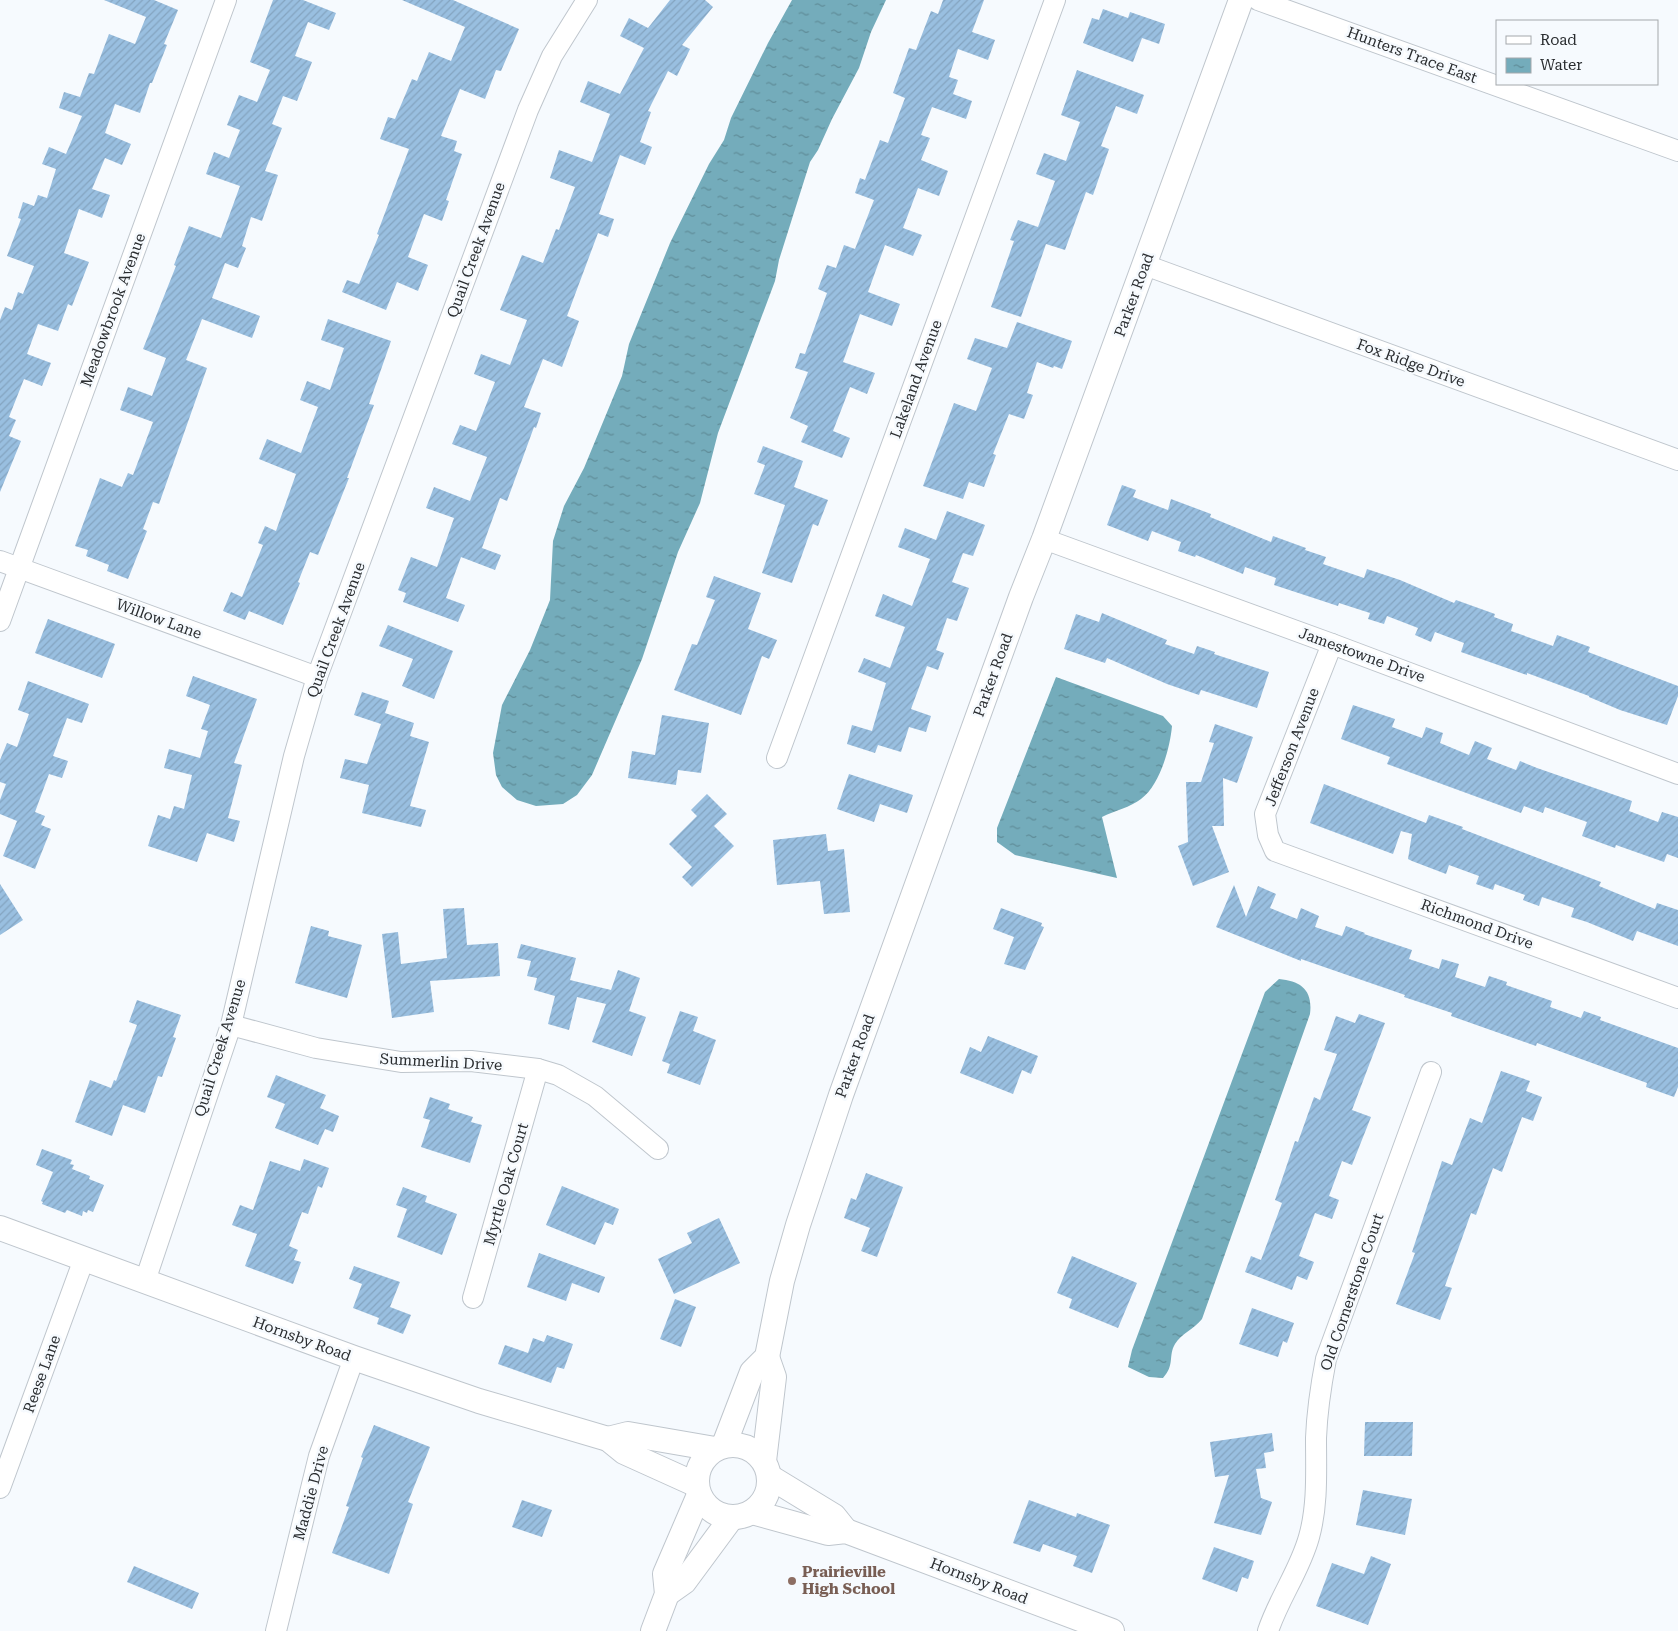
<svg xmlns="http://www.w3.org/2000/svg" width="1678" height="1631" viewBox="0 0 1678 1631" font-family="'Roboto Serif',serif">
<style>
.water{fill:url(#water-ripples)}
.building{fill:url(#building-hatch)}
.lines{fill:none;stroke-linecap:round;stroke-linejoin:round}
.minor-casing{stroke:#bfc6cd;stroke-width:22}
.tertiary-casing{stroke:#bfc6cd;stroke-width:26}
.minor{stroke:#fff;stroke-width:20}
.tertiary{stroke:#fff;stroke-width:24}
.education-dot{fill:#8d6e63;stroke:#f6fafe;stroke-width:2}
.labels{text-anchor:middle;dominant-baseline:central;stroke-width:5;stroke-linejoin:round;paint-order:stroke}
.street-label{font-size:15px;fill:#292c2f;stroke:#f6fafe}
.education-label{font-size:15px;font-weight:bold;fill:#785e54;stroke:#f6fafe;text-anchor:start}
</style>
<defs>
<pattern id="water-ripples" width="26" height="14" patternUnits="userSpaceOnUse" patternTransform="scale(1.25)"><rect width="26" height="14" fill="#74acbb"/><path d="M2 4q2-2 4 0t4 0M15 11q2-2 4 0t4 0" fill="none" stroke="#5f8c98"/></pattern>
<pattern id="building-hatch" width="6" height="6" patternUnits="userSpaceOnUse" patternTransform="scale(1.25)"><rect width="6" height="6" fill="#99bfe0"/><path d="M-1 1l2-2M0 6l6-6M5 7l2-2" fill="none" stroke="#84a4c0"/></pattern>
</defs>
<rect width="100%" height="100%" fill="#f6fafe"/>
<g class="water">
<path d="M792,0H886L871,32L859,68L832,119L818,150L810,162L779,260L775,281L718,433L700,503L678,552L642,659L592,775L577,795L563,804L536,806L517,800L502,787L496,775L493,753L502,705L530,650L550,600L553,541L564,506L584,468L622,376L629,344L670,243L709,164L724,140L731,118L768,43Z"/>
<path d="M1056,677L1163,716L1172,726C1170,748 1160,785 1141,799C1131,807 1114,811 1102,817L1117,878L1015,855L997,842V828Z"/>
<path d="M1279,979C1301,981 1313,990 1310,1014L1202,1319C1194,1329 1181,1334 1175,1344C1168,1356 1175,1365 1163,1378L1149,1377L1128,1367L1132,1350L1265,992Z"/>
</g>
<g class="building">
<path d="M104,0H154L178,10L164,44L167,45L152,83H150L140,113L115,104L105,133L131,144L122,165L105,158L92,189L110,195L102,218L79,209L64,253L89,262L72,306L68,304L58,331L38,324L27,354L51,363L42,386L24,379L9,417L16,420L9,436L21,441L0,492V320L5,307L12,310L18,292L23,294L34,266L7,256L21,219L18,218L23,202L34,206L38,195L47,198L56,169L42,164L49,147L66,154L82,116L59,108L64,92L80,97L89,73L94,74L109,34L135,44L146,17Z"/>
<path d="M273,0H303L336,13L329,30L308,22L295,56L312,62L297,101L283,96L272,124L282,128L265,171L278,175L262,221L251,217L242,246L246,248L238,268L225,263L212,298L260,316L252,338L202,319L186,360L207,368L159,504L153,502L143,529L147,531L128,579L107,571L109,565L86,556L88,550L75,546L100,478L122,487L128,473L133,475L153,422L120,410L128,387L152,396L166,358L143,349L176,266L174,265L189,226L221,238L240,186L206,174L214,152L229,158L240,130L227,125L239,95L257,102L270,70L250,62Z"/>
<path d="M402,0H453L519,29L501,71L496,70L485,99L460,89L441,136L457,141L454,151L462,154L446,200L449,201L442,221L424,214L408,257L428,265L418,291L397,282L386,310L342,292L347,280L359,284L379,235L377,234L409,149L380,139L388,117L395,119L412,79L417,81L429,52L451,61L465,27Z"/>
<path d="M670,0H705L713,7L682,45L690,49L677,76L668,71L648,111L651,112L640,142L652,147L645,165L620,155L599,214L614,219L608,237L598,233L567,316L579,321L562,367L543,359L524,407L541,413L536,428L534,427L507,501L500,498L482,548L501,555L495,570L461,557L446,598L465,605L458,622L403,602L406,593L398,590L411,557L437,567L454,518L426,508L434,487L470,501L487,457L452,444L460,425L476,431L495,382L474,374L481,354L510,365L527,320L500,310L522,255L543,263L556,229L559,230L575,187L550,178L559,150L592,162L610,114L580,102L588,81L620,94L644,48L620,36L629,18L648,28Z"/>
<path d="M943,0H984L972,32L995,40L988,60L958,49L949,77L958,80L953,94L972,101L966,119L932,107L921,135L930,138L921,160L948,171L939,196L918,188L903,228L922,235L913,256L885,245L868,292L900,304L892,326L860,314L843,362L875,373L867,394L850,387L833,431L850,438L842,458L801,442L808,426L790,418L808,372L795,368L800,353L805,354L827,293L818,289L827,265L836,268L844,245L855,249L874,200L855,193L860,178L865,180L880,140L888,143L905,98L893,93L909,48L916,50L931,11L938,14Z"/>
<path d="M1103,9L1128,18L1130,12L1165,24L1159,44L1142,38L1133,62L1083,43L1092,18L1099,20Z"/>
<path d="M1077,70L1144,95L1137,114L1116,106L1101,146L1109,149L1093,195L1086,192L1065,250L1046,244L1021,317L991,307L1014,241L1010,240L1018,220L1038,227L1055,181L1036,174L1044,153L1066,161L1080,122L1061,115Z"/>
<path d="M328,319L391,341L369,404L374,405L347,478H349L318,555L310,552L298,582L300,583L283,625L249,611L245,620L223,611L231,592L242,597L263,545L258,543L265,526L276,531L296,474L259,459L267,439L301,453L318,407L300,400L307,381L330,390L344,348L321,340Z"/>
<path d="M1017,322L1072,341L1062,369L1054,366L1053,368L1037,362L1027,393L1033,395L1024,419L1009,414L993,454L996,455L984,487L969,482L963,499L923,486L954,403L976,411L992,368L967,359L975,338L1007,348Z"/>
<path d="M763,446L803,461L794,487L828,500L818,526L813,524L792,583L762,573L785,505L754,494L765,465L757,462Z"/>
<path d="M1122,485L1136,490L1133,497L1168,510L1171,499L1211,514L1210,517L1271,542L1273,536L1306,548L1305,550L1326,557L1323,564L1364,578L1367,569L1400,580L1454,603L1456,600L1495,614L1494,617L1513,624L1511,631L1553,646L1557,635L1590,647L1588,652L1678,686V696L1667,725L1620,710L1589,697V696L1527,673V675L1461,652L1464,643L1435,632L1431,642L1415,635L1418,628L1387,616L1384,624L1368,619L1370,613L1339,603L1338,606L1274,585L1276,578L1245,567L1243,574L1196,555L1195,557L1178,551L1181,542L1152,531L1148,541L1107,525Z"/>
<path d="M947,511L985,525L973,556L963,553L952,582L969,588L957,621L947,618L936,650L944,653L938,670L927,666L911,709L931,716L926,732L909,727L901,752L878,745L875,753L847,744L852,725L872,731L886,683L858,672L864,658L890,668L905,627L875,616L883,594L912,606L930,559L898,547L905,528L936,540Z"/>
<path d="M714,576L761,593L748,629L777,640L769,659L762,656L741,715L674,690L692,644L697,645L715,600L706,597Z"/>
<path d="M1102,613L1167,640L1165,644L1194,654L1197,646L1215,652L1214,654L1269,672L1257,708L1201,690L1199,695L1167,684L1107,658L1105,663L1064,649L1076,614L1099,622Z"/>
<path d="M48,619L115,644L102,678L35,653Z"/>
<path d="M388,625L453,651L434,699L402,686L413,659L379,646Z"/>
<path d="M193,676L257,699L234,763L242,765L228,818L240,821L234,842L207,833L197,862L148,846L158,815L170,819L174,806L184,809L192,775L164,768L169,749L200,758L208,731L201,729L210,705L186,696Z"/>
<path d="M28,681L89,704L82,723L67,718L53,756L68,761L62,778L49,774L35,812L45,816L41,825L51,829L35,869L3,856L17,821L0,814V800L6,784L0,782V760L7,743L17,747L29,714L18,710Z"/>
<path d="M362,692L389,701L385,713L414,723L410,736L429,742L410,806L426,810L421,827L362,813L369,785L340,778L345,759L367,764L381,724L354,715Z"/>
<path d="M1353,705L1395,719L1392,727L1422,738L1426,727L1443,733L1440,743L1469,755L1475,741L1492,748L1487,759L1516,770L1520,761L1537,768L1632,801L1629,811L1658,822L1662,812L1678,817V858L1667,854L1664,862L1616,845L1615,848L1582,836L1587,822L1545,807L1543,813L1524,806L1521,813L1387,764L1390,757L1341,739Z"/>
<path d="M662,715L709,723L701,773L678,770L676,785L628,778L632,751L655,755Z"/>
<path d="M1215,724L1253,737L1237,783L1223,778L1224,826H1212L1229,872L1193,886L1178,846L1188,842L1186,782H1201L1214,743L1209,742Z"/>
<path d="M849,774L913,795L907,813L880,804L874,822L837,809Z"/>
<path d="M1324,784L1426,823L1429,815L1463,827L1462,829L1601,882L1599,886L1655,909L1657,903L1678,910V946L1637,931L1633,941L1587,922L1571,917L1574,908L1542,897L1539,906L1523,900L1525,895L1495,884L1493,890L1476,884L1479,876L1449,865L1446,874L1412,861L1408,859L1412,834L1401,831L1393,854L1310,823Z"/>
<path d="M707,794L727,814L714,826L734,846L692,887L682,877L692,867L669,844L697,816L691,810Z"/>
<path d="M826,834L828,851L844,849L850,912L824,914L820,881L777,885L773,840Z"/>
<path d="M0,884L23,920L0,935Z"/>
<path d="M1234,885L1246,917L1258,886L1276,894L1270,908L1297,919L1301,908L1319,916L1315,927L1342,936L1346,926L1365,933L1364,934L1412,950L1409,959L1439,969L1442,959L1459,964L1455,977L1485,987L1489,976L1507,982L1506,985L1552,1001L1550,1007L1581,1018L1584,1011L1601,1017L1600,1020L1678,1048V1087L1674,1097L1646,1087L1647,1083L1537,1043L1536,1046L1451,1016L1452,1013L1404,997L1405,995L1301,959V961L1216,927Z"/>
<path d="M464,908L467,945L498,943L500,976L430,981L434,1012L392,1018L382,934L398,932L401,964L447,958L443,909Z"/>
<path d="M1001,908L1042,923L1041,926L1044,927L1025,970L1004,964L1014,937L993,929Z"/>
<path d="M311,926L329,931L328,936L362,945L347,998L295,983Z"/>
<path d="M521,944L576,958L570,980L611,990L618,970L640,978L629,1011L646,1017L632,1056L592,1042L606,1004L577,997L569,1030L548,1024L555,996L534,990L537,978L527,976L531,961L517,958Z"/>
<path d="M137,1000L181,1015L173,1037L176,1038L162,1077L158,1076L145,1113L123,1105L112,1136L75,1122L90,1080L111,1088L114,1080L116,1081L137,1025L129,1022Z"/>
<path d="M680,1011L698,1017L693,1031L716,1040L700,1085L667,1073L670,1064L662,1061Z"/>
<path d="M1359,1014L1385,1023L1352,1110L1371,1117L1352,1165L1342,1161L1329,1196L1339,1200L1332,1219L1315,1213L1299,1256L1314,1262L1307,1280L1297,1276L1292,1290L1245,1272L1251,1256L1261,1260L1282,1203L1275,1200L1295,1141L1298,1142L1314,1097L1320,1100L1337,1054L1324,1050L1336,1016L1355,1023Z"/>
<path d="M988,1036L1038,1056L1031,1074L1022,1070L1013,1094L960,1073L970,1047L981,1052Z"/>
<path d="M1501,1071L1530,1081L1526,1091L1542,1097L1533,1121L1522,1117L1502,1172L1493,1168L1476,1215L1471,1213L1445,1286L1452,1288L1440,1320L1396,1304L1415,1253L1412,1252L1442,1161L1452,1165L1470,1118L1482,1123Z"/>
<path d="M276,1075L326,1095L320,1108L339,1116L333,1132L325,1129L318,1145L275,1128L285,1104L267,1097Z"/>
<path d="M430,1097L450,1104L448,1109L473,1117L471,1122L482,1125L470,1163L421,1147L430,1120L423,1118Z"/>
<path d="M42,1149L72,1160L70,1164L74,1165L72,1169L90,1176L89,1179L104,1185L93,1212L88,1210L87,1213L83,1211L82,1216L67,1210L65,1213L42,1204L43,1202L41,1201L53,1172L36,1165Z"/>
<path d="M304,1159L329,1168L322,1188L318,1186L308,1214L302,1212L289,1246L298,1250L294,1260L301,1262L293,1284L245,1266L257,1234L232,1225L240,1205L253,1210L270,1161L300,1171Z"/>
<path d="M866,1173L903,1187L877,1257L861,1251L870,1228L844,1218L851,1198L856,1200Z"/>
<path d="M562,1186L619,1209L613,1225L605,1222L595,1245L546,1225Z"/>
<path d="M403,1187L427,1196L425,1202L457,1214L442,1255L397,1237L407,1209L396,1205Z"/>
<path d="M719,1218L740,1263L674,1294L658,1259L692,1243L687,1233Z"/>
<path d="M539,1253L605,1277L599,1293L572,1283L566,1301L527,1287Z"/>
<path d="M1072,1256L1137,1283L1118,1328L1069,1308L1072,1299L1057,1293Z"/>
<path d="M354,1266L400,1282L390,1307L411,1315L403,1334L377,1324L379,1318L353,1308L362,1284L349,1279Z"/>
<path d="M675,1299L696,1307L681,1347L660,1339Z"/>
<path d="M1252,1308L1294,1323L1287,1343L1283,1341L1278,1357L1239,1344Z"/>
<path d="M547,1335L573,1344L564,1369L557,1367L551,1383L498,1364L505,1345L528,1353L533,1338L544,1342Z"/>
<path d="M1365,1422H1413L1412,1456H1364Z"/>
<path d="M374,1425L430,1447L408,1502L413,1504L389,1574L332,1553L349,1507L346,1506L363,1458L361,1457Z"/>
<path d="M1272,1433L1274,1451L1264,1453L1266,1468L1256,1469L1261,1498L1272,1502L1261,1535L1214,1523L1229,1475L1215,1477L1210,1442Z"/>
<path d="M1363,1490L1412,1499L1405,1535L1356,1525Z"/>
<path d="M522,1500L552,1510L542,1537L512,1527Z"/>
<path d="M1029,1500L1076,1517L1077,1513L1110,1525L1092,1573L1073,1566L1077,1556L1043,1544L1040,1552L1013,1543Z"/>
<path d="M1214,1547L1254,1561L1248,1579L1242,1577L1237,1592L1202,1579Z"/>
<path d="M1371,1556L1391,1564L1368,1625L1316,1606L1332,1563L1364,1574Z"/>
<path d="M134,1566L199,1593L192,1609L127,1582Z"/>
</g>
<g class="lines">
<g class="minor-casing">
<g id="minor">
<path d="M1258,0L1678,151"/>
<path d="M1145,265L1678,460"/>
<path d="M1044,539L1332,644L1678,774"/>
<path d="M0,561L317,677"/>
<path d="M0,621L226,0"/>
<path d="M1332,644L1265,814L1268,835L1275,851L1678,998"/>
<path d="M777,758L1055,0"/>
<path d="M231,1025L316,1048L401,1062L471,1061L538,1069L558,1075L595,1096L658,1149"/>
<path d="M145,1281L231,1025L294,756L317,677L528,110L552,56L587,0"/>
<path d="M473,1298L538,1069"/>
<path d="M0,1488L84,1259"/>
<path d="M276,1631L319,1456L354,1358"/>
<path d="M1268,1631C1279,1598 1300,1570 1309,1537C1318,1505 1316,1471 1316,1438C1317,1412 1321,1385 1326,1359L1431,1072"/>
</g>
</g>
<g class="tertiary-casing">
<g id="tertiary">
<path d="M0,1228L354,1358L479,1401L608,1439L624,1452L697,1485"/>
<path d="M608,1439L628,1434L715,1449"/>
<circle cx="733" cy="1481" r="36"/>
<path d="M724,1445L752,1372L767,1357L782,1281L798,1225L841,1095L1021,597L1044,539L1241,0"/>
<path d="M764,1461L774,1377L767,1357"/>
<path d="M770,1477L834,1516L846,1531"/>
<path d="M752,1512L828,1533L846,1531L1112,1631"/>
<path d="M667,1594L684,1582L732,1517"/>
<path d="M653,1631L667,1594L665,1574L699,1495"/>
</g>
</g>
<use href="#minor" class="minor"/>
<use href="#tertiary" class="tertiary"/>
</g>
<circle class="education-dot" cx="792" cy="1581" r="5"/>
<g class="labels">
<g class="street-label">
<text transform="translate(1412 55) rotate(20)">Hunters Trace East</text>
<text transform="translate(476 250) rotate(-70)">Quail Creek Avenue</text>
<text transform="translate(1134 295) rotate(-70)">Parker Road</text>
<text transform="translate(113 310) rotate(-70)">Meadowbrook Avenue</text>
<text transform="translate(1411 363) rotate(20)">Fox Ridge Drive</text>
<text transform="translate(916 379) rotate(-70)">Lakeland Avenue</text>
<text transform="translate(159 619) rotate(20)">Willow Lane</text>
<text transform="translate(336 630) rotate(-70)">Quail Creek Avenue</text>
<text transform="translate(1362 655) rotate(20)">Jamestowne Drive</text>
<text transform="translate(993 675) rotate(-70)">Parker Road</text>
<text transform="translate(1292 747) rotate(-69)">Jefferson Avenue</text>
<text transform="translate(1477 924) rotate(20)">Richmond Drive</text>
<text transform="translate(220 1048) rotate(-73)">Quail Creek Avenue</text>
<text transform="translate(855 1056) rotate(-70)">Parker Road</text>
<text transform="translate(441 1062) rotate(3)">Summerlin Drive</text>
<text transform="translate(506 1184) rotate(-74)">Myrtle Oak Court</text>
<text transform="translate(1352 1292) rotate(-71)">Old Cornerstone Court</text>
<text transform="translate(302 1339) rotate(20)">Hornsby Road</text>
<text transform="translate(42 1374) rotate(-70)">Reese Lane</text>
<text transform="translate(311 1493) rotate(-75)">Maddie Drive</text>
<text transform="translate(979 1581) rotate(21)">Hornsby Road</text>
</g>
<g class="education-label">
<text x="802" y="1572">Prairieville<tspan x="802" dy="17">High School</tspan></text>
</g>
</g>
<rect x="1496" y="20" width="162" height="65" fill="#f6fafe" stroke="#a4a8ab"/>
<rect x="1506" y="36" width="25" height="8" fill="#ffffff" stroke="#a4a8ab"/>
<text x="1540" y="45" font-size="15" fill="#292c2f">Road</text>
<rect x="1506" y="58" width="25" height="15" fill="url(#water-ripples)" stroke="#a4a8ab"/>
<text x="1540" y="70" font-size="15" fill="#292c2f">Water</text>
</svg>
